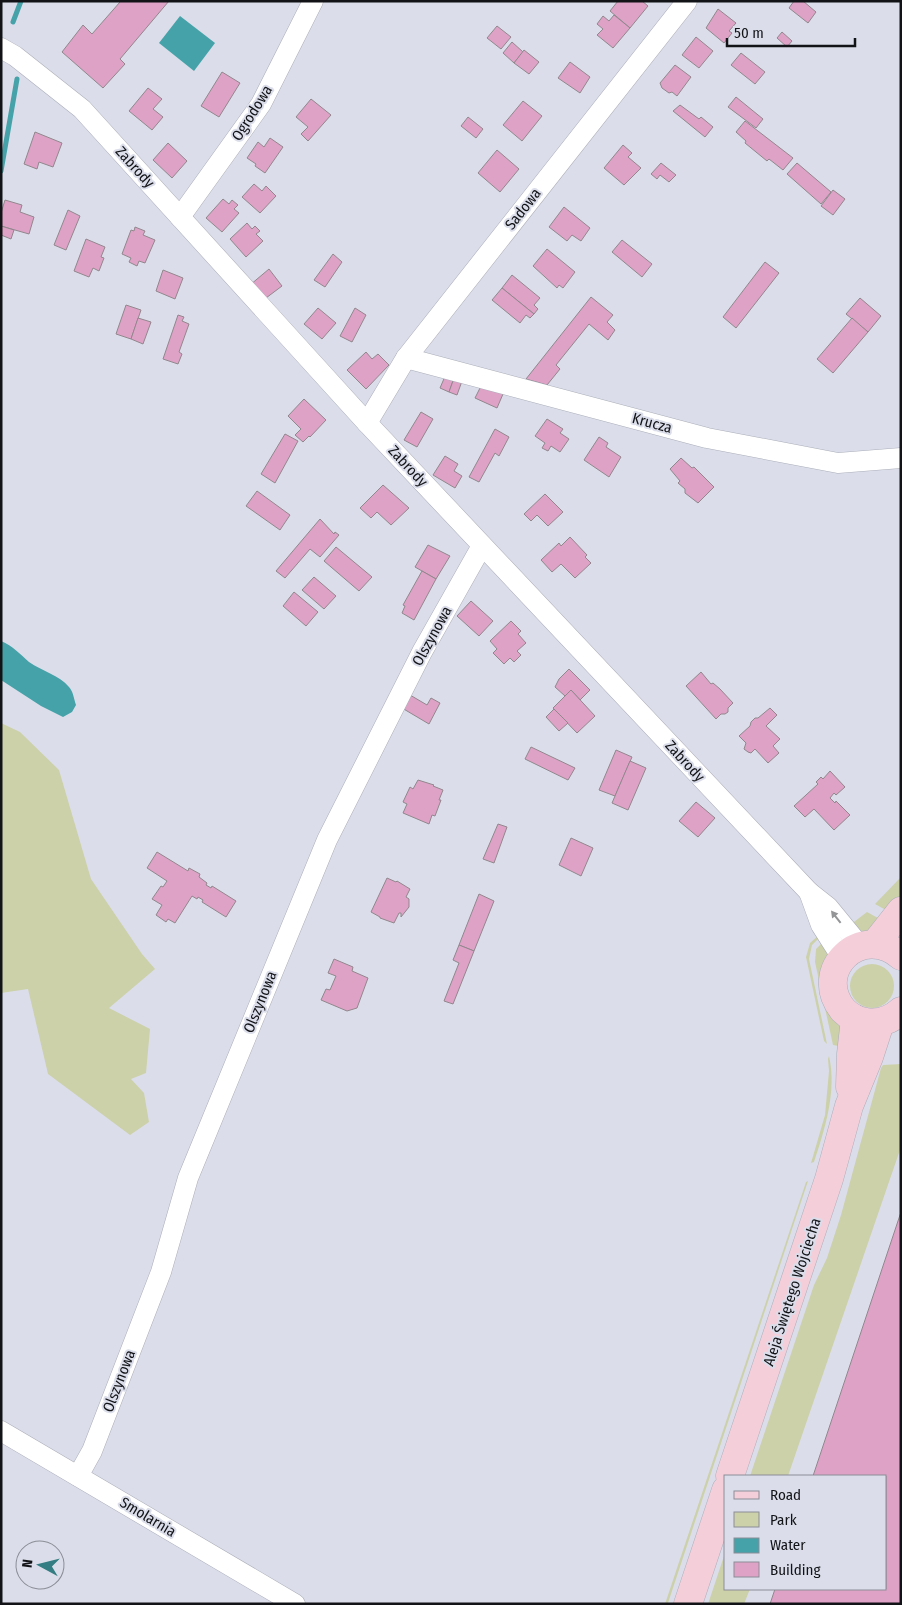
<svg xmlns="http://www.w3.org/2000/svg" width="902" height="1605" viewBox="0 0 902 1605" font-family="'Fira Sans Condensed',sans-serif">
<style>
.green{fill:#ccd1aa}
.water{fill:#45a2a9}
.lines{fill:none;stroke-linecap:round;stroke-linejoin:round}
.stream{stroke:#45a2a9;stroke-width:5}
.building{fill:#dfa2c7;stroke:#91878d}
.street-casing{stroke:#abaeb9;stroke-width:21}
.secondary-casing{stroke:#abaeb9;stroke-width:29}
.street{stroke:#fff;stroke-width:20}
.secondary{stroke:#f4cfda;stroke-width:28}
.oneway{fill:#949597}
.labels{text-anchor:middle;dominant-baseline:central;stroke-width:4;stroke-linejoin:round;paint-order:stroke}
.street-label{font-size:15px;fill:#121317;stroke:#dbdeea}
</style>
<rect width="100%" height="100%" fill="#dbdeea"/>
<g class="green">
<path d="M1,723L20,732L59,770L91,879L142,954L155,969L109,1008L150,1029L146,1073L131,1079L144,1093L149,1122L130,1135L48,1074L28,989L1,993Z"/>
<path d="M901,877V902L893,914L875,904Z"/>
<path d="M867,912L887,923L863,933L850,925Z"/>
<path d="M820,934L821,936L812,945L809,959L827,1044L824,1041L806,957L810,943Z"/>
<path d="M824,941L827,950L841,1024L844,1047L833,1045L815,962L816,949Z"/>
<circle cx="872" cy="986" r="22"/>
<path d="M829,1056C837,1091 825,1129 814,1162L811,1163L825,1115L829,1071L828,1059Z"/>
<path d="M901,1064V1147L788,1476H750L814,1285L827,1258L841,1215L881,1068L883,1065Z"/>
<path d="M808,1181L668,1603L665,1604L806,1182Z"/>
<path d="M726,1550V1589H750L744,1604H708Z"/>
</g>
<g class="water">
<path d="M180,16L215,43L194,71L159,43Z"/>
<path d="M1,641C13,646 20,654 29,662C42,671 59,675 69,687C73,691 74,699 76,705L72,712L63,717L41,706L1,680Z"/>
</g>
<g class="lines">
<g class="stream">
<path d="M13,22L21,1"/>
<path d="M1,171L17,79"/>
</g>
</g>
<g class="building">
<path d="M119,1H169L120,59L125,64L103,88L62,52L83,25L92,34L120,2Z"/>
<path d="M618,1H642L648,6L630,28L610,11Z"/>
<path d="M794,1H803L816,12L808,23L789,8Z"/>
<path d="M718,9L736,23L729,31L732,33L724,43L706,28Z"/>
<path d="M614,15L630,28L613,48L597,35L603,29L597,24L603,16L609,21Z"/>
<path d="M497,26L511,37L501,49L487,38Z"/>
<path d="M782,32L792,41L787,47L777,38Z"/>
<path d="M696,37L713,51L699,68L682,55Z"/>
<path d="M512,42L523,52L514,63L503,53Z"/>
<path d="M524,50L539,62L529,74L514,63Z"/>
<path d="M741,53L765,72L755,84L731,65Z"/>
<path d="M570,62L590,77L580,93L558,78Z"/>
<path d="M675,65L691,77L677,96L672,92L669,93L662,88L660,83Z"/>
<path d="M222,72L240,83L219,117L201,106Z"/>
<path d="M148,88L162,99L153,109L163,117L152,130L129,111Z"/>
<path d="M736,97L763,119L756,128L728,107Z"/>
<path d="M311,99L331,115L308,141L301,134L308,127L296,117Z"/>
<path d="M523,101L542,116L522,141L503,125Z"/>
<path d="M680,105L699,119L701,117L713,127L705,137L673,111Z"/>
<path d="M468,117L483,129L476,138L461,126Z"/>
<path d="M745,121L793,158L783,170L769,159L767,161L745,143L746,141L736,132Z"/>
<path d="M35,132L62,143L53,167L39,162L37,169L24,164Z"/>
<path d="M270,138L283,147L265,173L255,166L256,164L247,158L258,142L264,147Z"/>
<path d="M168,143L187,161L172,178L153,160Z"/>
<path d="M623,145L632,153L628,157L641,168L624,185L604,168Z"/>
<path d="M497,150L519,169L500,192L478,173Z"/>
<path d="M661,163L676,175L669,182L660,175L657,179L651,174Z"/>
<path d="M797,163L831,192L821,204L787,174Z"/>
<path d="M254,184L262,191L266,186L276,196L260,213L242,197Z"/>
<path d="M833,190L845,199L833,215L821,206Z"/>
<path d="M223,199L229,204L232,200L238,205L234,209L239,213L222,232L206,218Z"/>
<path d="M5,200L22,205L20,212L34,217L29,234L1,226V213Z"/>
<path d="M564,207L590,228L581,241L572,235L567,241L549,227Z"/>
<path d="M68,210L80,216L66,250L54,245Z"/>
<path d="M247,223L252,229L255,226L260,231L256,234L263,241L246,257L230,239Z"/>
<path d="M1,226L14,230L11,239L1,235Z"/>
<path d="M135,227L145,231L143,235L155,240L145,263L139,261L137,266L129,262L131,258L122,254L131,230L134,231Z"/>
<path d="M86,239L105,247L101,257L104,258L99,271L93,268L89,277L74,271Z"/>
<path d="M622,240L652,264L642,277L612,252Z"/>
<path d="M547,249L575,272L563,288L559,285L557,288L533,266Z"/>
<path d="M333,254L342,262L325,287L314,280Z"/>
<path d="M765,262L779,273L736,328L723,317Z"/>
<path d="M269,269L282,286L262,301L250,285Z"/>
<path d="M163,270L183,278L175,299L156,291Z"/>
<path d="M512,275L540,298L534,305L538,309L534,314L502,288Z"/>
<path d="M502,288L534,314L530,318L526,315L520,323L492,300Z"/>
<path d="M591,297L613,315L607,322L615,330L608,340L589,324L556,365L560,369L547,385L526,379Z"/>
<path d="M860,298L881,316L868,332L846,314Z"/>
<path d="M126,305L141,310L131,339L116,334Z"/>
<path d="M318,308L336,323L322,339L304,324Z"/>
<path d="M355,308L366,315L352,342L340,336Z"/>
<path d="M178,315L184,317L182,321L189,324L179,352L182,354L178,364L163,359Z"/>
<path d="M138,318L151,322L143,344L131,339Z"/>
<path d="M852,318L868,332L833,373L817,359Z"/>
<path d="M366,352L372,359L378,354L389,365L366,389L347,370Z"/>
<path d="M446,374L454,378L449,392L440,388Z"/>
<path d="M454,378L462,381L457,395L449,392Z"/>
<path d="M482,384L503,394L497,408L475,398Z"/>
<path d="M304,399L326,420L310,437L309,436L303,442L295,435L301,429L288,416Z"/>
<path d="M421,412L433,419L417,447L404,440Z"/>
<path d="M547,419L563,429L560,433L569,439L560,452L551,446L548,451L542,448L545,443L535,436Z"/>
<path d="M495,429L509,437L499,456L495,453L479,482L469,477Z"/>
<path d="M285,434L298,441L275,483L261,474Z"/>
<path d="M599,437L608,443L606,447L621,457L609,477L584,460Z"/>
<path d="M445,456L458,464L454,471L462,476L455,488L433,475Z"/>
<path d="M681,458L692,468L694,467L714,487L698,503L685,493V489L678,483L680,481L670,469Z"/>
<path d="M383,485L409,508L391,525L377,512L371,518L360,508Z"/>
<path d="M257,491L290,515L280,530L246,506Z"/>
<path d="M545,494L563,512L548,526L537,515L531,521L524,514Z"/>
<path d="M320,519L334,534L335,532L339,535L320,557L310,549L285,578L276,571Z"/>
<path d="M570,537L587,555L585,557L591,563L575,578L561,564L552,572L541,560L559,543L561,546Z"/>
<path d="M428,545L450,556L436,579L415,567Z"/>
<path d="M336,547L372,577L359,591L324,561Z"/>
<path d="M422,571L436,579L414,620L402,613L405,606L403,605Z"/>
<path d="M314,577L336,596L324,609L302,590Z"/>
<path d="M294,592L318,612L306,626L283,606Z"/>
<path d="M471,601L493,621L479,636L457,616Z"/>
<path d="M511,621L521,631L518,634L526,643L517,651L521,655L514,662L510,658L504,664L493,653L497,649L490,641Z"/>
<path d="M569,669L590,690L580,700L571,690L565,696L555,687L559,679Z"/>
<path d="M701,672L711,684L713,683L720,689L733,703L728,708V712L725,714H721L716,719L686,686Z"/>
<path d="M571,690L595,716L577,733L553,708Z"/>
<path d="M410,695L427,705L431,698L440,703L429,724L402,708Z"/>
<path d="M770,708L777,715L766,726L780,739L773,746L779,753L768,763L755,749L751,753L748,752L744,749L746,743L739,736L750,726L751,722L755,718H758Z"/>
<path d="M554,709L568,723L559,731L546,717Z"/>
<path d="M531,747L575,768L568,780L525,759Z"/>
<path d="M616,750L632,757L615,796L599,790Z"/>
<path d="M630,761L646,768L628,810L612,803Z"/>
<path d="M830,771L845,787L836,795L834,793L830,798L835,803L836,801L850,815L834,830L814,809L805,817L794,806L818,784L816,782L821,777L823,779Z"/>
<path d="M418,780L434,785L433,786L443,790L439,800H441L435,816L432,815L429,824L403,813L407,804L403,802L410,787L413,789Z"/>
<path d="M696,802L715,818L698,837L679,821Z"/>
<path d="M498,824L507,827L494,863L483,859Z"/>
<path d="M571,838L593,848L581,876L559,865Z"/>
<path d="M157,852L188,871L189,868L200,874L199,877L207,883L206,885L211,888L212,886L236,901L226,917L202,902L203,900L198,897L197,899L192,896L175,923L168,919L166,922L156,915L162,905L152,899L161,886L163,887L167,881L147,868Z"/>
<path d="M387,878L396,882L397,881L410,889L406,897L409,899V907L401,917V913H399L394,923L380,918V917L371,912Z"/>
<path d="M479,894L494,901L474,951L459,945Z"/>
<path d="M459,945L474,951L453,1004L444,1001L459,963L453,960Z"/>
<path d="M334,959L353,967L352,971L368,978L357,1008L347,1011L321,1000L326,989L330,990L336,976L328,973Z"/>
<path d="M901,1212V1604H770L775,1589H886V1476H813Z"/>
</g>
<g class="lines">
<g class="street-casing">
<g id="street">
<path d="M1,48L15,56L82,109L367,423L809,892L828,907L860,946"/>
<path d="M180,217L261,104L313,1"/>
<path d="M406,358L707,438L838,463L901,458"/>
<path d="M367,423L406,358L687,1"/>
<path d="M809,892L821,925L842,958"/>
<path d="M1,1431L295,1604"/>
<path d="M78,1476L92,1451L161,1272L188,1178L327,840L422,652L479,551L483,547"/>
</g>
</g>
<g class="secondary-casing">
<g id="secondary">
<path d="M875,944L901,911"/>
<path d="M901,956C861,922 811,971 843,1010C849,1016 857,1021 866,1022C879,1024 891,1020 901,1011"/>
<path d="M850,1087L851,1054L855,1019"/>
<path d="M730,1476L829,1179L849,1106L869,1057L880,1023"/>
<path d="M688,1604L726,1490"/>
</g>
</g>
<use href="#street" class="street"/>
<use href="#secondary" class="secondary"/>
</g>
<defs><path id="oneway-solid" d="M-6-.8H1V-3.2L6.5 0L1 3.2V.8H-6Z" transform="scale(1.25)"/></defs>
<use class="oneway" href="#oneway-solid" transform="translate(836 917) rotate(-128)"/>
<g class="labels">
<g class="street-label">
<text transform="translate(252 113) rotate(-58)">Ogrodowa</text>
<text transform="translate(135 167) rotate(48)">Zabrody</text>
<text transform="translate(523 209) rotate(-52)">Sadowa</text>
<text transform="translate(652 423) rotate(15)">Krucza</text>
<text transform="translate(408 466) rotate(47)">Zabrody</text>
<text transform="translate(432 636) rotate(-61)">Olszynowa</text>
<text transform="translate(685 761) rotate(47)">Zabrody</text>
<text transform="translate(260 1002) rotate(-68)">Olszynowa</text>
<text transform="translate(792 1292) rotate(-72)">Aleja Świętego Wojciecha</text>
<text transform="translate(119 1381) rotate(-69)">Olszynowa</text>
<text transform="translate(148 1517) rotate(31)">Smolarnia</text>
</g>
</g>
<rect width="902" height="1605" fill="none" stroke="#121317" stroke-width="5"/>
<rect x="724" y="1475" width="162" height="115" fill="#dbdeea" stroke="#8b8d96"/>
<rect x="734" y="1491" width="25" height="8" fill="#f4cfda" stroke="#8b8d96"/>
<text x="770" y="1500" font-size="15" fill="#121317">Road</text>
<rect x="734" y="1512" width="25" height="15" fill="#ccd1aa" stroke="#8b8d96"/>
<text x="770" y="1525" font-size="15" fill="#121317">Park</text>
<rect x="734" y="1538" width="25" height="15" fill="#45a2a9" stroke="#8b8d96"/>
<text x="770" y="1550" font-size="15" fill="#121317">Water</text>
<rect x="734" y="1562" width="25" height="15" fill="#dfa2c7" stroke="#8b8d96"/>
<text x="770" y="1575" font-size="15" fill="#121317">Building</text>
<g transform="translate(40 1565) rotate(277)"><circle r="24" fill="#dbdeea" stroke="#8b8d96"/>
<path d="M0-4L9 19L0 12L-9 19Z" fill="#347d82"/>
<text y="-8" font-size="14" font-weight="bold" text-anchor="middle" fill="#121317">N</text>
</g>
<path d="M727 38v8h128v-8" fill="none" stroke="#121317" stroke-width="2.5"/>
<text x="734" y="38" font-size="15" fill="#121317" stroke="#dbdeea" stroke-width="4" paint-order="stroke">50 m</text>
</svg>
